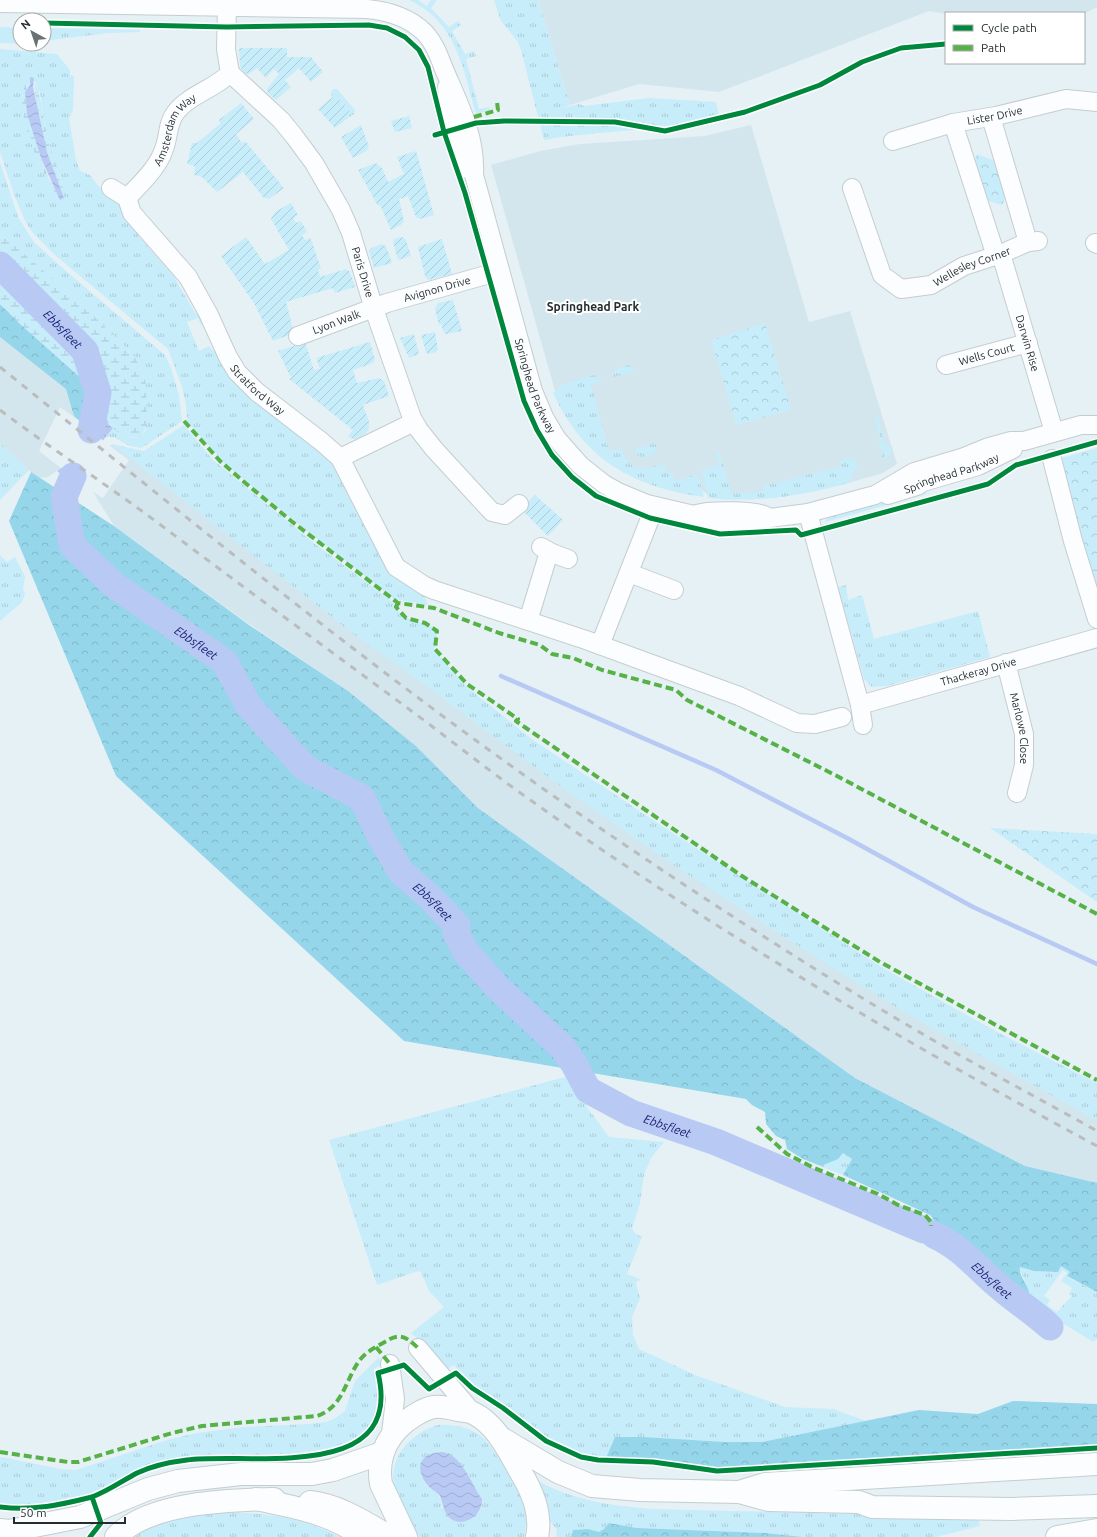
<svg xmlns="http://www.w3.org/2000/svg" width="1097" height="1537" viewBox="0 0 1097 1537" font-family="Ubuntu,sans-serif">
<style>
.built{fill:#d3e6ee}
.grass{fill:url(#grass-tufts);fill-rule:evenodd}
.forest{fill:url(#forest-crowns)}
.wetland{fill:url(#wetland-marsh)}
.park{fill:url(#park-crowns)}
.garden{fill:url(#garden-furrows)}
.water{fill:url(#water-waves)}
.pier{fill:#e6f1f5}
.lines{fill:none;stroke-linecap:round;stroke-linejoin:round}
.stream{stroke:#b8c9f4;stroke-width:4.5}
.river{stroke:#b8c9f4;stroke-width:27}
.minor-casing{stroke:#c5cdd1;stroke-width:20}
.primary-casing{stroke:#c5cdd1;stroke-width:24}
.trunk-casing{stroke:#c5cdd1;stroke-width:24}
.minor{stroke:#fbfdfe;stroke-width:18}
.primary{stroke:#fbfdfe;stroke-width:22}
.trunk{stroke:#fbfdfe;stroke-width:22}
.rail{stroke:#babcbd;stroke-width:3;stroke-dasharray:7 7;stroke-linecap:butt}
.quiet{stroke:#56b246;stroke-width:4;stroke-dasharray:8 4;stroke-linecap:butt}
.cycleway-casing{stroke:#fff;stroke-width:8}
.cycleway{stroke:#00873e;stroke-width:5}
.labels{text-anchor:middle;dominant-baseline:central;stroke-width:4;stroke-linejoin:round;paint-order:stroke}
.street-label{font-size:11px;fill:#262d30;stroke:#fff}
.neighbourhood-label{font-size:12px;font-weight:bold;fill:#262d30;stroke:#fff}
.water-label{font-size:12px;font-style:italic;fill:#151c6f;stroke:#fff}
</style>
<defs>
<pattern id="grass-tufts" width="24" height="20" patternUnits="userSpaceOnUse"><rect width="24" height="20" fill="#c7ecfa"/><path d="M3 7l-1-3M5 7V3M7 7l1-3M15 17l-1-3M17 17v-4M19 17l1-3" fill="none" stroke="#abcbd7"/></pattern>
<pattern id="forest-crowns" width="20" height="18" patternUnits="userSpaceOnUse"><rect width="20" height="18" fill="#95d6eb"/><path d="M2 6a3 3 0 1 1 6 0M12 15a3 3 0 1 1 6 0" fill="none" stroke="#80b8ca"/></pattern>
<pattern id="wetland-marsh" width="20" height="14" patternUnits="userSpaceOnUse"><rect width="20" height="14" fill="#c7ecfa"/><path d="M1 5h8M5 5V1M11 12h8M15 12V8" fill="none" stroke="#abcbd7"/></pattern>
<pattern id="park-crowns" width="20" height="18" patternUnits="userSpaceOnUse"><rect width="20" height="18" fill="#c7ecfa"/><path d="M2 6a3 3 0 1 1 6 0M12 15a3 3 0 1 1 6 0" fill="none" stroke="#abcbd7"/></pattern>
<pattern id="garden-furrows" width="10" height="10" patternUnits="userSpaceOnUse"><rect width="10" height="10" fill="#c7ecfa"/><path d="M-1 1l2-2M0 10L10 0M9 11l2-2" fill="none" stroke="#abcbd7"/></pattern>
<pattern id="water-waves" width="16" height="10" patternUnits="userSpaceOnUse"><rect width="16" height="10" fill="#b8c9f4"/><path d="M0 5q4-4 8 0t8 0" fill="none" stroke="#9eadd2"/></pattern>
</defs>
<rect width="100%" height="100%" fill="#e6f1f5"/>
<g class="built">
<path d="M538,0H1097V7L1084,14H946L929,11L719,92L639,84L570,105Z"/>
<path d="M751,125L809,322L850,311L897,464L883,473L848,483L845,481L784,495L709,496L703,491L612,462L562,385L555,391L491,165L540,151L580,144L704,136Z"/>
<path d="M0,332L70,388L78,420L60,407L39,451L61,468L48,477L40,478L31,472L0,443Z"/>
<path d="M112,444L132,453L233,486L473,696L524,738L845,950L1097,1090V1196L1025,1166L855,1078L478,808L416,746L348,691L242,619L114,526L93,492L103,498L129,460L110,446Z"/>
</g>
<g class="grass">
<path d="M409,0H418L427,6L431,0H437L431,8L449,27L458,21L461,25L452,31L465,54L474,51L476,56L466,59L479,109L489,107L490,110L476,114C463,69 457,22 409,0Z"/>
<path d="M494,0H538L570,105L563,108L579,104L584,106L649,98L716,102L719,115C662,133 603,129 544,140L521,50L518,42L501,21Z"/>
<path d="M0,27L20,28V44H22L0,43Z"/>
<path d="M44,28L140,30V32L108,33L44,41Z"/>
<path d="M0,49L57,54L70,70V75L74,76L73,110L69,118L76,160L80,171L90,175L99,187L119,200L138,229V236L173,275L195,313L204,318L201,325L198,318L187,322L199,351L209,346L212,350L220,354L331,459L423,591L428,605L394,599L272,503L223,462L187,421L186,405L182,387L168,349L56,256L33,233L26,223L15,197L0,152ZM30,78L36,83L40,93L47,136L63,186L61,191L64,198L60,199L58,192H53C42,170 11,106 26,84L30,83Z"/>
<path d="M333,89H337L355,110L354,114L348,118L350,112L338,98L332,97L331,93Z"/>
<path d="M0,162L18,217L34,242L66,271L165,355L171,368L179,395L182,421L142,448L130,446L113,437H106L113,428C124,434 136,445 146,430V383L143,374L135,357L82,304L0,233Z"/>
<path d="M628,365L632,367L635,371L614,377C613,368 621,367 628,365Z"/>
<path d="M593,375L598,376L602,381L591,384L609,451L621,448C629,473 642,470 664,464L667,473L672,472L674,481L698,474L704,497C633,487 584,460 553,393L562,385Z"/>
<path d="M878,417L885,444L893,448L886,460L881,457L884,451L878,447L881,441L874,418Z"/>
<path d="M184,425L213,460L223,468L314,543L394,603C404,628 428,617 436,631C438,636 435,645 434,650L467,687L533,740L668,830L883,968L997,1032L1097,1083V1121L904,1012L789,940L678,868L549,778L428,687L357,637L112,444L144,451Z"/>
<path d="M0,443L29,470L0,500Z"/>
<path d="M655,443L657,449L654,454L642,457L637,455L635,449Z"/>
<path d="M719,452L732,494L763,491V486L841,466L840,460L850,457L856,460L857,467L848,483C802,496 756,503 708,498L701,470L719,465L716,454Z"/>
<path d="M924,486L926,494L825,522L829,516Z"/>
<path d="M0,555L7,562L15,557L25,577L23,588L25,595L21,603L0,621Z"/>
<path d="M846,585L848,600L862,595L874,639L978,611L990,657L887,686L872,687L864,679L838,587Z"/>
<path d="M565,1077L609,1137L664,1142L651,1158L644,1175L640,1203L632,1229L636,1234L642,1237L627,1274L642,1280L637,1281L636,1284L640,1298L632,1317L633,1335L639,1349L695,1375L785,1407L833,1409L866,1421L762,1442H725L644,1437H615L606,1458C559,1454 541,1433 507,1407C496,1398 484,1393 473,1385C466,1380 460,1372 454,1365L447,1369L433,1352L411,1333L444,1307L429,1291L421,1272L418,1271L377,1285L329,1140Z"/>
<path d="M843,1153L852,1159L843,1175L820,1166L838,1159Z"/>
<path d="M1061,1266L1070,1272L1067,1277L1097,1292V1339L1093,1342L1064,1324L1058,1325L1051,1333L1049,1331L1058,1320L1029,1293C1028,1284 1022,1276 1019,1268L1021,1267L1034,1271L1058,1272ZM1063,1270L1067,1273L1061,1281L1072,1288L1069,1294L1072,1296L1057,1312L1047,1305L1050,1300L1044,1296Z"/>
<path d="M379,1357L382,1365L373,1369C418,1481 229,1447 176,1458C163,1461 150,1464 138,1469C126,1475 116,1483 104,1488C71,1503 36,1508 0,1504V1458L2,1457L60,1469L76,1470L167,1440L197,1433L244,1427L309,1424L326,1422L334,1419L345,1411L355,1381Z"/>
<path d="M438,1425C453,1424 469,1427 481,1436C493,1445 522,1495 525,1510C527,1519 526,1528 524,1537H419C410,1522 397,1504 394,1487C388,1457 411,1433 438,1425ZM438,1452C460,1455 462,1467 472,1485C474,1489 478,1493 481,1498C487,1507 473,1518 466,1521L443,1508H441L442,1505L438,1493C430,1490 425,1485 421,1476L428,1456Z"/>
<path d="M540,1482C575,1501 614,1506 653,1509L978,1517L980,1526L936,1537H803L765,1533L637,1528L609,1523L604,1529L599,1532L588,1529L573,1530L571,1537H556L557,1529L549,1521L548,1506L539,1483Z"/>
<path d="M218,1512C259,1512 303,1517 340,1537H135C159,1518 189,1516 218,1512Z"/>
</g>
<g class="forest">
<path d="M0,304L84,381L89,394L91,415L82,423L74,416L66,389L0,337Z"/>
<path d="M31,472L114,526L249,625L348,691L416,746L478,808L855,1078L1025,1166L1097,1183V1292L1067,1276L1070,1272L1061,1266L1058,1272L1034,1271L1020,1267C1018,1276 1028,1283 1029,1293L1013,1304V1301L955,1260L929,1245C933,1234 940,1225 930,1215L843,1175L852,1159L843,1153L838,1159L821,1166L803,1159L787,1149L785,1140L776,1136L766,1124L765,1112L752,1105L746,1099L404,1041L116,776L9,521Z"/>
<path d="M1030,1294L1058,1320L1045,1335L1039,1329L1036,1331L1017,1306Z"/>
<path d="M1013,1401L1097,1404V1445L723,1469H713L672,1462L606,1458L615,1437H644L725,1442H762L919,1410L978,1414Z"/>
<path d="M609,1523L637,1528L765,1533L803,1537H571L573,1530L588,1529L599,1532L604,1529Z"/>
</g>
<g class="wetland">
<path d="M30,83L25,92L27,114L41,158L49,179L58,192H53C41,168 13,112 25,85Z"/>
<path d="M34,83L38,87L47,136L63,186L61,191L47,152L38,115Z"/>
<path d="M0,233L82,304L135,357L143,374L146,383L147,425L142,435C133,441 116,433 109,424C105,420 105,414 102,410L92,411L89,394L82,379L21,325L0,304Z"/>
</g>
<g class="park">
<path d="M977,154L998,162L1008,192L1002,205L984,200L973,166Z"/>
<path d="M765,323L791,410L736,425L711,340Z"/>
<path d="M1097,448V599L1058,459Z"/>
<path d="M990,828L1097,834V902Z"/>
</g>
<g class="garden">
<path d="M239,48H287V57H311L323,72L311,82L299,68L285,80L291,87L276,100L268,93L267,89L279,74L274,69L266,78L257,68L249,74L244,73L240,66Z"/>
<path d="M333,97L338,98L350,112L348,118L335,128L318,109Z"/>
<path d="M241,103L254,119L236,134L242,143L245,141L284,188L269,199L264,198L243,172L217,192L202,177L194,175L195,166L187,164L192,143H197L221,123L219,120Z"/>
<path d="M409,116L412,128L395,132L391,121Z"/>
<path d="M361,125L369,147L366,151L353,158L341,137Z"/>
<path d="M416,151L434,215L420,219L416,217L408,196L399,199L404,221L401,225L391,230L380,205L378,206L358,170L376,163L382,168L388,182L404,174L397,157Z"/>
<path d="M291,203L298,215L293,218L296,223L301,221L307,232L302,235L305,240L310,238L312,242L321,268L318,270L320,277L346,269L350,272L355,287L335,293L333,288L286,302L294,333L273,341L254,303L221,256L246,237L265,264L289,250L271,219L275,212Z"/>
<path d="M402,237L406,240L411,256L398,260L393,242L394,239Z"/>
<path d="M442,239L452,274L428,280L425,276L418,247Z"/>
<path d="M381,244L386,246L392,263L374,268L369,251L372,248Z"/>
<path d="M453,300L462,331L446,334L444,333L441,324L439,325L435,309L438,303Z"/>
<path d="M435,332L438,350L436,352L428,354L426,352L421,335Z"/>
<path d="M414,334L419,354L409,358L400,338Z"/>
<path d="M305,342L314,370L320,369L316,358L370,342L375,360L371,364L353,370L357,383L379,378L384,381L389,396L363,405C368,420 376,429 359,438C354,440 352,439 348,436L353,430L289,379L291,378L278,351Z"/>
<path d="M535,495L563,520L548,536L525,513L526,505Z"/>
</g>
<g class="water">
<path d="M30,77L34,78L33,87L47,152L64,198L60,200L41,158L27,114L25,92L30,85Z"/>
<path d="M98,409L104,412L109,425L113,428L73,478L62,485L58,481L62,475L57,471L61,468L82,423L89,417L92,411Z"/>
<path d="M442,1452C462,1454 471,1484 482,1499C483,1514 465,1528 451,1519C443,1513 443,1502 439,1494C417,1483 410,1453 442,1452Z"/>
</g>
<path class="pier" d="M80,421L105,442L76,479L59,466L68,443Z"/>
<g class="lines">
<path class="stream" d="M501,676L716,770L847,838L973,907L1097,964"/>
<g class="river">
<path id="s1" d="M0,265L85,351L98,393L91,430"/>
<path id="s2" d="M73,476L64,497L72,545L114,585L225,662L248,705L305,768L362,798L381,838L401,872L432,899L457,926L456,933L465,951L497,987L563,1048L574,1064L588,1090L631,1113L716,1142L924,1230"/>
<path id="s3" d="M934,1235C960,1246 979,1270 1001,1288C1017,1302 1034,1312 1050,1327"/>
</g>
<g class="minor-casing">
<g id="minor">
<path id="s4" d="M0,3L367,9C389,11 409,17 425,33C437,46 440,61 447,76C461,108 476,139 474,175L533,391L544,417L557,439L580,465L604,484L618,492L647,504L694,515L701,520L726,525L757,523L770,518L808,513L875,495L914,472L964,457L986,448L1011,441H1024L1081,425H1097"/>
<path id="s5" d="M227,7L226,49L230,73L281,120L294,136L314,163L341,210L351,233L374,309L412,418L419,430L434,449L492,512L505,515L519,504"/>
<path d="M447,87C448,113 455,148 469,170"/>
<path d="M991,117L1028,242"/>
<path d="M953,123L996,256"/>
<path id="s6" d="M893,141L953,123L996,116L1066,99L1097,102"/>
<path id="s7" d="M111,188L127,198L132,213L188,277L208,313L228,357L237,372L257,392L322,442L340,458L396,567L425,586L434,590L586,640L739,696L797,723L815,724L842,717"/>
<path id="s8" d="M852,188L882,275L901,289L931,285L964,266L1001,254L1028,242L1038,241"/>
<path id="s9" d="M127,198C141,183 158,168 164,149C169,137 167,123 176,112C190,94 215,89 230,73"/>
<path d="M1095,243L1097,244"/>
<path id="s10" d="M1001,254L1054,432"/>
<path id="s11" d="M298,336L387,303L500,271"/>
<path id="s12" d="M946,365L1028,343"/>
<path d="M340,458L414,422"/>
<path d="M1052,459L1073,541L1097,619"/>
<path id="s13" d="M888,495L917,486L923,482L978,466L1013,449"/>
<path id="s14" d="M808,513L860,705L1097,638"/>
<path d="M697,514C708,510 756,510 766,516"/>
<path d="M541,547L552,553L568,559"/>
<path d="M629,573L674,590"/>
<path d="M528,621L549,552"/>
<path d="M600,645L655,506"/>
<path id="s15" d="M1006,663L1024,734V765L1017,793"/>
<path d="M860,705L863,725"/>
<path d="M418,1348L473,1413"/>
<path d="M390,1364L395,1399L391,1434"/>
</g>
</g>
<g class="primary-casing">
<g id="primary">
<path d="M501,1438L558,1472L592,1486L640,1490L739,1492L765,1484L1097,1464"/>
<path d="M310,1502C339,1505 366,1523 390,1537"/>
<path d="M0,1530L9,1531L80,1517L148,1489L178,1481L241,1474H312L333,1470L382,1453"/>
<path d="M116,1537C148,1502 230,1500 274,1499"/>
<path d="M406,1537L381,1484C376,1454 390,1430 415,1415C420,1412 427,1408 434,1407C442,1406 450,1408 458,1410C463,1411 469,1411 473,1413C496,1424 508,1450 520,1471C532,1491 542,1513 537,1537"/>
</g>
</g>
<g class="trunk-casing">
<g id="trunk">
<path d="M739,1492L768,1500L859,1502L872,1507L1012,1509L1097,1506"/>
<path d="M256,1499C292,1507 333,1513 362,1537"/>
<path d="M1057,1537L1097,1530"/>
</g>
</g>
<use href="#minor" class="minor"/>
<use href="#primary" class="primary"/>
<use href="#trunk" class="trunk"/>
<g class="rail">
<path d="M0,367C190,520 379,676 581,815C693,892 808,967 926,1036C983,1069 1040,1099 1097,1131"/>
<path d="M0,410C53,450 109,486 162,526C242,586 322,645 402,704C447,737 490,772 536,804C715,931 904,1042 1097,1146"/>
</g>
<g class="quiet">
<path d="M474,117L498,110L497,102"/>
<path d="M184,421L220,461L243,481L290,520L398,603L434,608L499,633L540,645L552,654L573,658L602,670L676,690L687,700L837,776L1097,914"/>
<path d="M398,603L396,607L406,618L425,623L437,631L435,649L467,684L518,719L516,721L526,728L742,876L880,962L1097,1080"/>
<path d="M757,1127L787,1154L814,1168L878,1194L898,1205L925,1215L931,1222V1226"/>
<path d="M376,1347L390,1364"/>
<path d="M0,1452L68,1462H78L172,1433L202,1426L317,1416C343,1407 345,1381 359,1361C366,1352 374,1348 383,1343C400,1332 405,1336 418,1348"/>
</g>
<g class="cycleway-casing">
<g id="cycleway">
<path d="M44,23L227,27L369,25L387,28L405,37L419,50L428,67L444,132L465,193L524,401L537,430L552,455L572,477L596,496L650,518L720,534L796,530L801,535L988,484L1016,465L1097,442"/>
<path d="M435,135L476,123L504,121L615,122L665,131L745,112L820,85L862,62L901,48L946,44"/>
<path d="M0,1507C33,1511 60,1505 92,1497"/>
<path d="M90,1537L101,1523L92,1497C108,1491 122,1481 137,1473C152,1466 170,1462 187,1460C249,1452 405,1484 378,1373L404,1365L429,1389L456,1373L472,1388L503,1408L546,1441L581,1457L598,1460L653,1462L717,1471L1097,1448"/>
</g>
</g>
<use href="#cycleway" class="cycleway"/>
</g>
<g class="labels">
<g class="street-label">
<text stroke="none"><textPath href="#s6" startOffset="105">Lister Drive</textPath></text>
<text stroke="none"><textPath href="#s9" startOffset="85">Amsterdam Way</textPath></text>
<text stroke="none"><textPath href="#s8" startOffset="191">Wellesley Corner</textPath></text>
<text stroke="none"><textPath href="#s5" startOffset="310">Paris Drive</textPath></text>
<text stroke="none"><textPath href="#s11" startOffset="147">Avignon Drive</textPath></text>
<text stroke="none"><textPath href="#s11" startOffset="41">Lyon Walk</textPath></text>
<text stroke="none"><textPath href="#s10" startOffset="93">Darwin Rise</textPath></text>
<text stroke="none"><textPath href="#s12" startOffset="42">Wells Court</textPath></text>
<text stroke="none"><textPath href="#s4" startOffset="803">Springhead Parkway</textPath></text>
<text stroke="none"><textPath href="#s7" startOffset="254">Stratford Way</textPath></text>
<text stroke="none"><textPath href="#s13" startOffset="67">Springhead Parkway</textPath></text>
<text stroke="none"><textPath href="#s14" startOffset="322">Thackeray Drive</textPath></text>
<text stroke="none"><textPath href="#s15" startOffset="67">Marlowe Close</textPath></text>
</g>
<g class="neighbourhood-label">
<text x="593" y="306">Springhead Park</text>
</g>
<g class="water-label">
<text stroke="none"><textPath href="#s1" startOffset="90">Ebbsfleet</textPath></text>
<text stroke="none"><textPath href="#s2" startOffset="230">Ebbsfleet</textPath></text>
<text stroke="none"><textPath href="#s2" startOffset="590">Ebbsfleet</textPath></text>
<text stroke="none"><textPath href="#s2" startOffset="926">Ebbsfleet</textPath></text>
<text stroke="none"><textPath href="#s3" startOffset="74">Ebbsfleet</textPath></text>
</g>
</g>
<rect x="945" y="12" width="140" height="52" fill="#ffffff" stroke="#a8abac"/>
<rect x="953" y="25" width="20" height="6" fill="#00873e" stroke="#a8abac"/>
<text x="981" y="32" font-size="12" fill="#262d30">Cycle path</text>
<rect x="953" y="45" width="20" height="6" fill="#56b246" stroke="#a8abac"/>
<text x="981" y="52" font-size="12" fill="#262d30">Path</text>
<g transform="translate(32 32) rotate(320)"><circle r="19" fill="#ffffff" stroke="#a8abac"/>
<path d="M0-3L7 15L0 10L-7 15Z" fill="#697275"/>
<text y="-6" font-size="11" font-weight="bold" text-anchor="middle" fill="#262d30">N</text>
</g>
<path d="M14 1517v6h111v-6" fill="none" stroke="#262d30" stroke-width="2"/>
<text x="20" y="1517" font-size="12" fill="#262d30" stroke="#ffffff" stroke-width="3" paint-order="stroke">50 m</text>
</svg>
